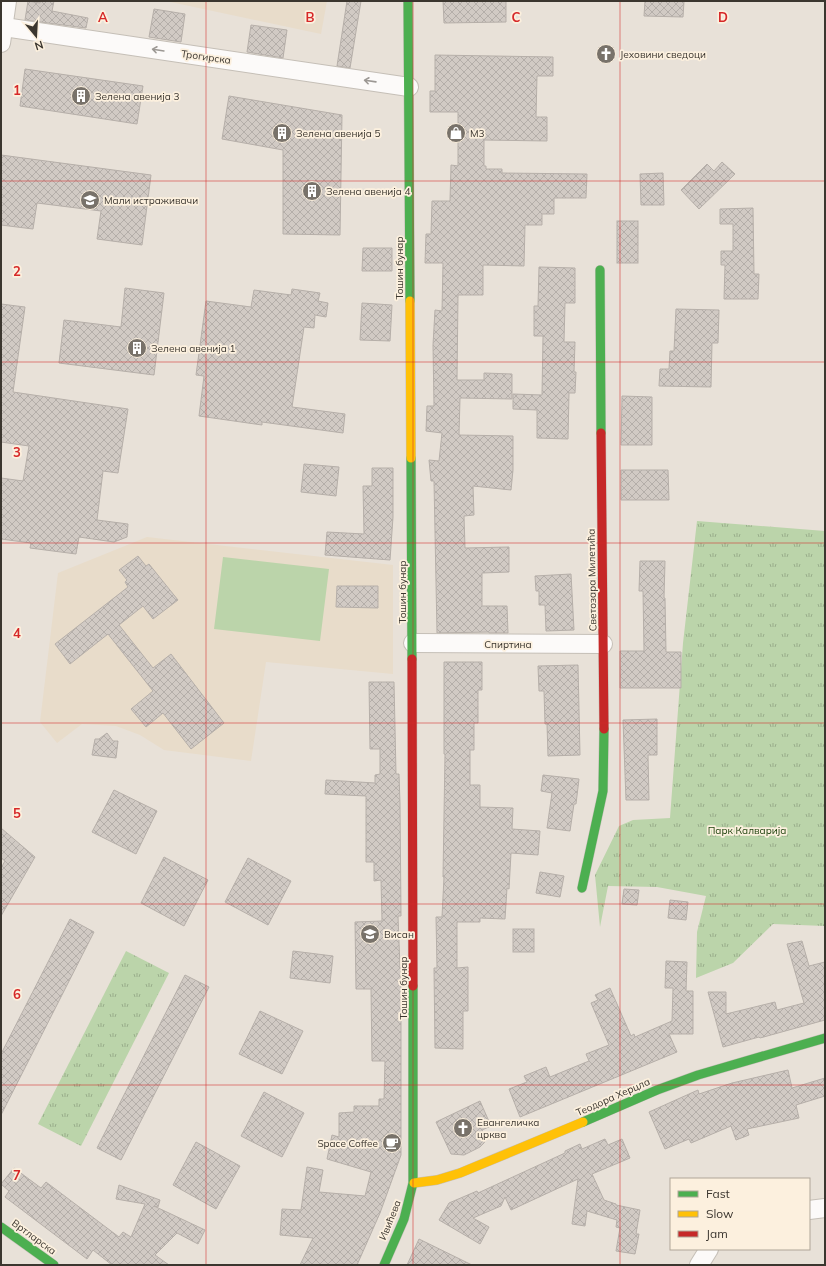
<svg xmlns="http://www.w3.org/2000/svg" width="826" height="1266" viewBox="0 0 826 1266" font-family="Mulish,sans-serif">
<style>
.built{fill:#e8dcca}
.green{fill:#bbd4aa}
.park{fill:url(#park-tufts)}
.building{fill:url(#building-cross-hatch);stroke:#b6afa9}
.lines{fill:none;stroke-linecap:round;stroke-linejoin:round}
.street-casing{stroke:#c5bfb7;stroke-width:20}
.fast-casing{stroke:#c5bfb7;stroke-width:10}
.slow-casing{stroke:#c5bfb7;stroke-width:10}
.jam-casing{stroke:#c5bfb7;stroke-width:10}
.street{stroke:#fcfaf9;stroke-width:18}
.fast{stroke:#4caf50;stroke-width:9}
.slow{stroke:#ffc107;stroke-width:9}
.jam{stroke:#c62828;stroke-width:9}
.oneway{stroke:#9c9894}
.grid{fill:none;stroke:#d62828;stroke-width:1;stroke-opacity:0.55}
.labels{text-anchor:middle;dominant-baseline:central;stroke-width:3.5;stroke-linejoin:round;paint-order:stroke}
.poi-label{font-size:10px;fill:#3b362f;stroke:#fcf0de;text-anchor:start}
.street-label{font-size:10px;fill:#3b362f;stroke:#fcf0de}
.park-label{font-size:10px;fill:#1c400b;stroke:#fcf0de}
.grid-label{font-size:13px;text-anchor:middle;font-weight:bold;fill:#d62828;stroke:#fcf0de;stroke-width:3.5;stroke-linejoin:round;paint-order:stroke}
</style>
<defs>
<pattern id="park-tufts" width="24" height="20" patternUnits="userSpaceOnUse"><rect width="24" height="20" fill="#bbd4aa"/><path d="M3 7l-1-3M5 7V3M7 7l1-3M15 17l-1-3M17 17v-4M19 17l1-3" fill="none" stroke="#99ad8b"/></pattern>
<pattern id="building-cross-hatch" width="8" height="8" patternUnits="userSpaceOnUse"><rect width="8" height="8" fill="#d1cac4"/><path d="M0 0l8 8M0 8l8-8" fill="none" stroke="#b4aea9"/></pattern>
</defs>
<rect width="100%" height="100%" fill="#e8e1d8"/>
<g class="built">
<path d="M166,1H327L321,34Z"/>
<path d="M147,537L393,565V674L266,662L251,761L164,750L140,735L116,726L82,724L57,743L40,722L58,573Z"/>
</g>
<path class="green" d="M223,557L329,569L320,641L214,629Z"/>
<g class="park">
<path d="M697,521L825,531V926L773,924L733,963L696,978L697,932L706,896L657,887L608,886L600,927L595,875L619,826L633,820L670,818L683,643Z"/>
<path d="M126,951L169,973L81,1146L38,1124Z"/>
</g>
<g class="building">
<path d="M28,1L40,3V1H54L52,11L88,18L86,28L25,20Z"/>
<path d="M347,1H361L350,68L337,66Z"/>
<path d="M443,1H506V22L444,23Z"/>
<path d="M645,1H684L683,17L644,16Z"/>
<path d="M154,9L185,14L181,42L149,37Z"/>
<path d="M251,25L287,30L283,58L247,52Z"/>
<path d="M435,55L553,57V76H537L536,117H547V141L484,140V166H486V169H502V173L587,174L586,198H554V214H542V225H525L524,266L483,265V295H458L457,380H484V373L512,374V399L460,398L459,435L513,436V470L511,490L473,486L474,515L464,516L465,548L509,547V572L482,573V606H507L508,633H489V632L437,633L434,481H431L429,460L439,461L442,433L426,431L427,406H434L433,345L435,310L442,311L443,263H425L426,234H431L432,201H450L451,165L458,166V112H430V91H435Z"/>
<path d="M25,69L143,86L137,124L20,106Z"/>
<path d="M229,96L342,115L340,235L283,234V150L222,139Z"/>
<path d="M1,155L151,175L142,245L97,239L101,211L37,203L33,229L1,225Z"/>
<path d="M722,162L735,174L699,209L681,190L707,164L714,171Z"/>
<path d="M663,173L664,205H641L640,174Z"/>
<path d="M753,208L754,274H759L758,299H724L725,265H721V251H733V224H720V209Z"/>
<rect x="617" y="221" width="21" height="42"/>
<path d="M363,248H392V271H362Z"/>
<path d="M539,267L575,268V303H565L564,342H575L574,372H576L575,393H569L568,439L537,438V410L513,409V394L542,395L543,336H534V306H538Z"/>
<path d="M125,288L164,293L154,375L59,363L64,320L121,327Z"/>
<path d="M292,289L320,293L318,301L328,303L326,317L315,315L314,328L304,327L292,407L345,414L343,433L262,422V425L199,416L204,376L196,375L206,301L251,307L254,290L291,295Z"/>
<path d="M362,303L392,305L390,341L360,340Z"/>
<path d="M1,304L25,307L13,392L128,409L118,473L103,471L97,520L128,524L127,537L114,542L79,537L76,554L30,548L31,543L1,539V478L23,481L29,446L1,442Z"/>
<path d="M676,309L719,310L718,343H712L711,387L659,386L660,369H669L670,351H674Z"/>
<path d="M622,396L652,397V445H621Z"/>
<path d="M304,464L339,467L336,496L301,492Z"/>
<path d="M372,468H393V517L390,560L325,555L327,532L364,534L363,486H372Z"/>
<path d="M621,470H668L669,500H621Z"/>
<path d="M138,556L146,566L149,564L178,600L153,619L143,606L119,625L153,668L171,654L224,723L191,749L163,713L146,727L131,709L153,691L108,634L70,664L55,644L128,587L125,582L127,580L119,570Z"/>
<path d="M640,561H665L664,598H665L666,652H681V688H620V651H644L643,591H639Z"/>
<path d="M571,574L574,630L546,631L545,605H539V591H536L535,576Z"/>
<path d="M337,586H378V608L336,607Z"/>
<path d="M444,662H482V690H478V723H474V750H470V785H480V807L513,808L512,829L540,831L538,855L511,853L509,889L507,888L505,919L480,918V922H457V968L468,967V1011H463V1049L435,1048L434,968H437L436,917H442L444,877H443L445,754H444Z"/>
<path d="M578,665L580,755L548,756L547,724H545L544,691H539L538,666Z"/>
<path d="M369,682H394L396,774H399L400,804L401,916H398L400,968H401V1155L380,1213L357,1265H300L313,1238L280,1235L282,1209L301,1210L307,1167L323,1170L319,1192L365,1196L371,1172L327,1159L332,1135L339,1137V1113L354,1112V1106H379V1099H384L385,1061H372L371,989H356L355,922L382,921L381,880L374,881V862H366V796L325,794L326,780L375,783V775L380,774V749H370Z"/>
<path d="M657,719V755H648L649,800H626L623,720Z"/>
<path d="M107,733L113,741H118L116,758L92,755L95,739H99Z"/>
<path d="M543,775L579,779L576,804H574L570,831L547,828L552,793L541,791Z"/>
<path d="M114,790L157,811L136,854L92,832Z"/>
<path d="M1,828L35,857L1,916V868L5,861L1,858Z"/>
<path d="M164,857L208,880L184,926L141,903Z"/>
<path d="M248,858L291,881L268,925L225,902Z"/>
<path d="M540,872L564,876L560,897L536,893Z"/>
<path d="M624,889L639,890L637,905L622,904Z"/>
<path d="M670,900L688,902L686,920L668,918Z"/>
<path d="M70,919L94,932L1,1115V1054Z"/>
<rect x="513" y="929" width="21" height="23"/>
<path d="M802,941L809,966L825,962V1020L760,1038L759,1037L723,1047L708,992H726V1014L775,1002L777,1010L804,1003L787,944Z"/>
<path d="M293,951L333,956L330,983L290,978Z"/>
<path d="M666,961L687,962L686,991H693V1034H669L677,1052L520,1117L509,1089L527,1082L524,1076L546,1067L550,1077L589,1061L586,1054L609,1045L591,1003L598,1000L595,995L610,988L631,1036L634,1034L635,1037L672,1021L673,988H665Z"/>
<path d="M185,975L209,987L121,1160L97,1148Z"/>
<path d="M260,1011L303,1031L282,1074L239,1054Z"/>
<path d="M788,1070L792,1088L825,1078V1096L796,1105L799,1118L747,1129L749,1135L736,1140L731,1126L691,1143L689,1139L665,1149L649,1112L698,1090L699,1094L732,1083Z"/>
<path d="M264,1092L304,1113L282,1157L241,1136Z"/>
<path d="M480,1101L491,1126L482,1130L486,1139L484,1143L480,1147L464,1155L451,1154L436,1122Z"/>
<path d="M605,1139L608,1145L622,1139L630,1158L592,1174L604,1200L616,1204V1205L640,1210L636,1234H639L635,1254L616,1251L620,1228L616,1227L617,1220L587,1211L585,1226L572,1224L578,1179L511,1210L505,1197L501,1206L473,1218L489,1227L480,1244L439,1220L449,1203L477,1191L478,1193L565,1153V1151L580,1144L582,1149Z"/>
<path d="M196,1142L240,1166L216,1209L173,1185Z"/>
<path d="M14,1168L41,1188L46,1182L119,1237L123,1232L131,1237L145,1204L116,1199L119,1185L160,1200L158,1207L154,1206L205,1230L198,1244L177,1233L155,1255L169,1265H112L93,1250L87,1259L5,1197L9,1191L1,1184Z"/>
<path d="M419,1239L472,1265H407Z"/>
</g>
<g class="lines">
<g class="street-casing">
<g id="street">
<path d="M4,27L409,87"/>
<path d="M1,43L7,1"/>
<path d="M413,643L603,644"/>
<path d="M809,1210L825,1208"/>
<path d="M699,1265L709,1249"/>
</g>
</g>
<g class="fast-casing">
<g id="fast">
<path d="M408,1L410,301"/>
<path d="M600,270L601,433"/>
<path d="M411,458L412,659"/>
<path d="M582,888L603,791L604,729"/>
<path d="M583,1122L657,1090L698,1075L825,1038"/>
<path d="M1,1227L54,1265"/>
<path d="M384,1265L404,1219L413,1183V986"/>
</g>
</g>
<g class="slow-casing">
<g id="slow">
<path d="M410,301L411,458"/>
<path d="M414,1183L437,1180L460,1173L583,1122"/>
</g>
</g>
<g class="jam-casing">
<g id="jam">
<path d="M601,433L604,729"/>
<path d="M412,659L413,986"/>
</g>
</g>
<use href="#street" class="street"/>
<use href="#fast" class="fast"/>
<use href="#slow" class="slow"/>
<use href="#jam" class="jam"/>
</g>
<defs><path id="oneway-shaft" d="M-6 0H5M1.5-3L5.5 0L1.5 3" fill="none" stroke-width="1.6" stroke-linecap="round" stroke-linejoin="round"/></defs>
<g class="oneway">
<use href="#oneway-shaft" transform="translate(158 50) rotate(-171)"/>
<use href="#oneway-shaft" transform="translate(370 81) rotate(-172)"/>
</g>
<path class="grid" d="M206,1V1265M413,1V1265M620,1V1265M1,181H825M1,362H825M1,543H825M1,723H825M1,904H825M1,1085H825"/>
<defs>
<g id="church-disc" transform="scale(1)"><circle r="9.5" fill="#78726a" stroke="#fcf0de"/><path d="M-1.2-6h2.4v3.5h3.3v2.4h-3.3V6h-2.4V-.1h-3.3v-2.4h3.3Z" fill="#fff"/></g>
<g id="building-disc" transform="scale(1)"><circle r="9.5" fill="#78726a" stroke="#fcf0de"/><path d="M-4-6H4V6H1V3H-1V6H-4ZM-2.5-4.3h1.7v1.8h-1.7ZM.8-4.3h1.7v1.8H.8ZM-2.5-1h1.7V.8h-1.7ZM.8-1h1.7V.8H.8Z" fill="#fff"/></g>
<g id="shop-disc" transform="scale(1)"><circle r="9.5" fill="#78726a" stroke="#fcf0de"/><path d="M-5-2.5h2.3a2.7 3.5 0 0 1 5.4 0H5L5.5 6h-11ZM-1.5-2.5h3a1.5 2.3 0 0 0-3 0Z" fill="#fff"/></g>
<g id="school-disc" transform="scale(1)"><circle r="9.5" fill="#78726a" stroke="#fcf0de"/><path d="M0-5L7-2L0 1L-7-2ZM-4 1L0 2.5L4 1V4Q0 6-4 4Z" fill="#fff"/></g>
<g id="cafe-disc" transform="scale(1)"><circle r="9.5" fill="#78726a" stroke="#fcf0de"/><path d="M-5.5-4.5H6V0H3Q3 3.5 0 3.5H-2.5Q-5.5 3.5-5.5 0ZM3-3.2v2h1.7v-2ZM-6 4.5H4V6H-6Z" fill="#fff"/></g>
</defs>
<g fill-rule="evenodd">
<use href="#church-disc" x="606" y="54"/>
<use href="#building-disc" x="81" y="96"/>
<use href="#building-disc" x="282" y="133"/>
<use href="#shop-disc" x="456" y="133"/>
<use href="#building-disc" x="312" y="191"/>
<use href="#school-disc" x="90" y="200"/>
<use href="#building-disc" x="137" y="348"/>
<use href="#school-disc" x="370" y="934"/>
<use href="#church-disc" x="463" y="1128"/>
<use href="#cafe-disc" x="392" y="1143"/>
</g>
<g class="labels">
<g class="poi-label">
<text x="620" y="54">Јеховини сведоци</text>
<text x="95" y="96">Зелена авенија 3</text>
<text x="296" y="133">Зелена авенија 5</text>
<text x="470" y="133">М3</text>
<text x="326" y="191">Зелена авенија 4</text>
<text x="104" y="200">Мали истраживачи</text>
<text x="151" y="348">Зелена авенија 1</text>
<text x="384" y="934">Висан</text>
<text x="477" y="1122">Евангеличка<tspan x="477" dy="12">црква</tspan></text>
<text x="378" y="1143" text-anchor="end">Space Coffee</text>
</g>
<g class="street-label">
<text transform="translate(206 57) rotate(8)">Трогирска</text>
<text transform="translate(399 268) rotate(-90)">Тошин бунар</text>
<text transform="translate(592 580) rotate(-91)">Светозара Милетића</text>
<text transform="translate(402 592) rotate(-90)">Тошин бунар</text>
<text x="508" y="644">Спиртина</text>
<text transform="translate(403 988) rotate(-90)">Тошин бунар</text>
<text transform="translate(613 1097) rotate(-24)">Теодора Херцла</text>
<text transform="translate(390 1220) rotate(-68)">Ивићева</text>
<text transform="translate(34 1237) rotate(36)">Вртларска</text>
</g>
<g class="park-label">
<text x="747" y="830">Парк Калварија</text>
</g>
</g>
<g class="grid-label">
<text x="103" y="22">A</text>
<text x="310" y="22">B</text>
<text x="516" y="22">C</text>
<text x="723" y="22">D</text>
<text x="17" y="95">1</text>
<text x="17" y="276">2</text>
<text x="17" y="457">3</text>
<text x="17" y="638">4</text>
<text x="17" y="818">5</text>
<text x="17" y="999">6</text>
<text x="17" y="1180">7</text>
</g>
<rect width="826" height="1266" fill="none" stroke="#3b362f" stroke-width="4"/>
<rect x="670" y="1178" width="140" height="72" fill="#fcf0de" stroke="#afa698"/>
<rect x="678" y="1191" width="20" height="6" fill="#4caf50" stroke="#afa698"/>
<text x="706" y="1198" font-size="12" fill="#3b362f">Fast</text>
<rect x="678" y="1211" width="20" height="6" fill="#ffc107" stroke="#afa698"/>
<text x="706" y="1218" font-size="12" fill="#3b362f">Slow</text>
<rect x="678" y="1231" width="20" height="6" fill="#c62828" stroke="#afa698"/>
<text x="706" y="1238" font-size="12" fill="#3b362f">Jam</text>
<g transform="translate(36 36) rotate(162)" stroke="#fcf0de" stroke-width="3" paint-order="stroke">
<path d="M0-3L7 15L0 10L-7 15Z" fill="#3b362f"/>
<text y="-6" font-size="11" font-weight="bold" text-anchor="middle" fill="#3b362f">N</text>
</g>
</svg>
